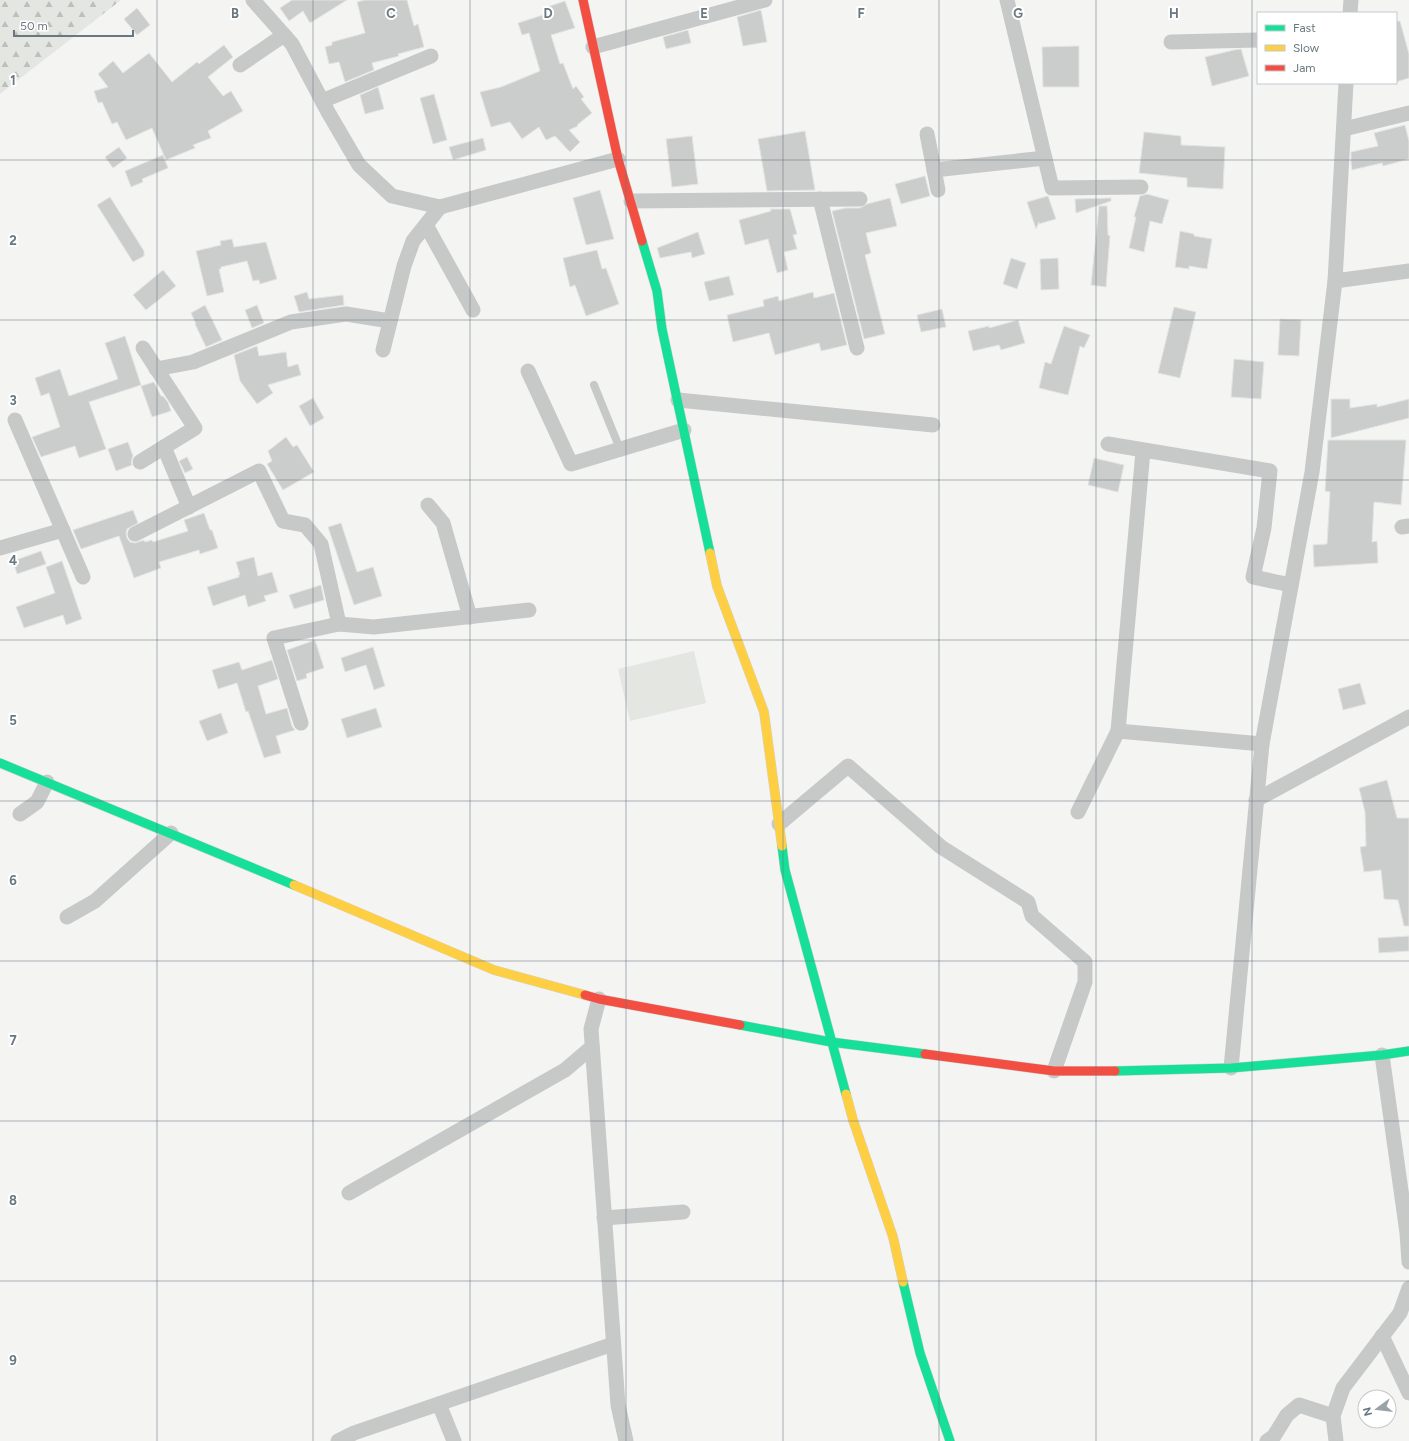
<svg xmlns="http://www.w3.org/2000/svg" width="1409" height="1441" viewBox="0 0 1409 1441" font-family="Figtree,sans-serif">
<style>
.forest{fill:url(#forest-firs)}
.garden{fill:#e3e6e1}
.building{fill:#cbcccc;stroke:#e4e4e3}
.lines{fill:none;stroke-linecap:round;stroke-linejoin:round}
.fast-casing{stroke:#d0d1d1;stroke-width:10}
.slow-casing{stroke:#d0d1d1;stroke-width:10}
.jam-casing{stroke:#d0d1d1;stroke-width:10}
.lane{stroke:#c7c9c9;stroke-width:8}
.street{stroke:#c7c9c9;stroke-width:15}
.fast{stroke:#16e098;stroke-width:9}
.slow{stroke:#ffcf43;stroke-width:9}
.jam{stroke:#f24e42;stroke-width:9}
.grid{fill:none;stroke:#687780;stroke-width:1;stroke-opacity:0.55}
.grid-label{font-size:13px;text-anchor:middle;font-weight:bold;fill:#687780;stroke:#fff;stroke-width:4;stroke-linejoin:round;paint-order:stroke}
</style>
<defs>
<pattern id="forest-firs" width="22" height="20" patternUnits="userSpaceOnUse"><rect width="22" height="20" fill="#e3e6e1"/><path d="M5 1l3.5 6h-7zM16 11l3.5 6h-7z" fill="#bcbfbc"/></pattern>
</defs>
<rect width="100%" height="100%" fill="#f4f4f3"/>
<path class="forest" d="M0,0H121L0,94Z"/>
<path class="garden" d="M694,651L706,703L630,721L618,669Z"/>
<g class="building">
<path d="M292,0H347L310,23L303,11L289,21L280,8Z"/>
<path d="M365,0H407L414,26L418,24L424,47L398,54L399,56L372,63L374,70L345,82L339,62L329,64L325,47L332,45V42L365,33L357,2Z"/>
<path d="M565,1L575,28L551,35L560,64L563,63L573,89L576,86L584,97L581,99L592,113L577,125L578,126L569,130L580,142L570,152L555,136L546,140L539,127L522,139L510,122L491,127L480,92L501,87L540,71L529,33L522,35L518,23L549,13L547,7Z"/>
<path d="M137,8L150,25L137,35L124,19Z"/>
<path d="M761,10L767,42L743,46L737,17Z"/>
<path d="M1396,21H1400L1409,54V78L1396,82Z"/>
<path d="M688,30L691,43L666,49L663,37Z"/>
<path d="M224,45L233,57L208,77L223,96L231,91L243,111L208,131L211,138L193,145L195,148L166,160L152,128L126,140L117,122L112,124L102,102L98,103L94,91L108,87L98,74L113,61L123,73L149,53L172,82L197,62L199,64Z"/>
<path d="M1079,46V87H1043L1042,47Z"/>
<path d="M1241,49L1249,76L1212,86L1205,57L1234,50Z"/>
<path d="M378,87L384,109L365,114L360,95Z"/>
<path d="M434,94L447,140L433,144L420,98Z"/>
<path d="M1405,125L1409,141V159L1383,166L1382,163L1352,170L1351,163V152L1378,146L1374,133Z"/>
<path d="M805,131L815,190L767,191L758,139Z"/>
<path d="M1144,132L1181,136V145L1225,147L1223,189L1187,187V178L1139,173Z"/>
<path d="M692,136L698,184L672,187L666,139Z"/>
<path d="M483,138L486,150L453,160L449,147Z"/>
<path d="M119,147L127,158L113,168L105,157Z"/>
<path d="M163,155L168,168L142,179L143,182L131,187L125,171Z"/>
<path d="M925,176L930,196L901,204L895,184Z"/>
<path d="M600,190L614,239L586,245L573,198Z"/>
<path d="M1147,194L1169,200L1162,224L1150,221L1144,252L1129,248L1136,217H1134L1140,196Z"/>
<path d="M1048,196L1056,219L1039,224V222L1036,229L1027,202Z"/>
<path d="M110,197L144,251V256L133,262L97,205Z"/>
<path d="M890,198L897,226L866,233L871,253L865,255L885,334L864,339L832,211L846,208H860L867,204Z"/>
<path d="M1111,198V201L1076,213L1075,199Z"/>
<path d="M1099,206H1107L1108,235L1110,236L1106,287L1091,285Z"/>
<path d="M770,209H790L797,234L793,235L797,249L784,252L788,270L777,273L768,239L745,245L739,220L771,211Z"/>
<path d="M1180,231L1194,234V236L1212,239L1207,269L1189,266V269L1175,267Z"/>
<path d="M698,232L705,254L692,258L691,252L660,258L657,248Z"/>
<path d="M232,239L234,247L266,242L277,279L260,284L259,280L253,281L247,261L221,267V269H219L224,292L207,296L196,251L221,245L220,241Z"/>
<path d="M597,250L602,269L606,268L619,304L586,316L575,285L570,287L563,258Z"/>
<path d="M1011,258L1026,263L1017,289L1003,284Z"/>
<path d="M1058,258L1059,289L1041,290L1040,259Z"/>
<path d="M163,270L176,286L146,310L133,295Z"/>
<path d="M729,276L734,295L709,301L704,282Z"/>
<path d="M307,292L309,299L343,295L344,305L299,312L294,296Z"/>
<path d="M813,292L814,298L834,293L847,345L821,351L819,343L775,355L769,333L733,342L727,315L764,306L763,300L778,296L779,301Z"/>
<path d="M205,305L222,340L206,347L195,324H196L191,313Z"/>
<path d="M257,305L264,323L252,328L245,310Z"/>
<path d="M1174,307L1196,312L1180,378L1158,373Z"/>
<path d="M942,309L946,327L921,332L917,315Z"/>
<path d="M1280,319L1301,320L1299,356L1278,355Z"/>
<path d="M1018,320L1025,343L1001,350L999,345L973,351L968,331L989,326V328Z"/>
<path d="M1064,326L1090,335L1084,348L1080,346L1068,395L1039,388L1045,362L1051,364Z"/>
<path d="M125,336L141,385L89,402L106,449L79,458L75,446L41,457L32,437L60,427L49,393L41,396L35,378L60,369L69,396L118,379L105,343Z"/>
<path d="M257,346L259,356L286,352L288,367L298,364L301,375L268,385L273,393L257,404L240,381L234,355Z"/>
<path d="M1234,359L1264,362L1261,399L1231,397Z"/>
<path d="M154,382L161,396H163L168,402L171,411L152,417L141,386Z"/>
<path d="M313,398L324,418L310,426L299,406Z"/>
<path d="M1331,399H1350V408L1377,404V407L1409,399V418L1331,438Z"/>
<path d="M286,437L293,447L297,445L314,472L283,490L267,464L272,461L268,451Z"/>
<path d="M1328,440H1406L1401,505L1374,502L1372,542L1377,541L1378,563L1314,567L1313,545L1327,544L1330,492L1325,491Z"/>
<path d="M128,442L133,456L131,462L132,465L116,471L108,449Z"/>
<path d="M187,457L193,469L185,473L179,461Z"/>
<path d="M1094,458L1124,465L1118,492L1088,485Z"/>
<path d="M133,510L138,523L127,529L126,533L127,538L130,542L135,543L144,540L145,542L152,540L153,542L188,531L184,520L204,513L210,530H212L218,548L200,554L199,550L159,562L161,568L134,578L119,536L81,549L73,530Z"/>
<path d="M341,523L357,572L373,567L382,596L354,605L328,527Z"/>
<path d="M41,551L46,564L17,574L13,561Z"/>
<path d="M254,557L258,576L272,572L278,592L264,596L266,601L248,607L245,595L213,606L207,587L239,577L238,575H240L236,562Z"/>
<path d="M62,561L82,619L66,625L63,615L24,628L16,607L55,593L46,567Z"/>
<path d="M321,585L324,600L294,609L289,595Z"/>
<path d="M315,640L324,668L306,674L307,678L297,681L287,650Z"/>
<path d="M373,647L385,686L374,690L366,665L345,672L341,658Z"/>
<path d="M272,660L278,679L258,686L266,714L287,708L292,726L295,730L276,736L281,753L264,758L248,711L246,712L237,683L218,689L212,670L239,662L242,670Z"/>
<path d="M1360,683L1366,704L1343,710L1338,689Z"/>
<path d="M376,708L382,727L347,738L341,719Z"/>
<path d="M221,713L228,733L207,741L199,721Z"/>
<path d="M1387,780L1397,818H1409V926H1404L1398,900L1384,899L1381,870L1364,872L1360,847L1366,846L1365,812L1359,788Z"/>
<path d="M1409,936V951L1379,953L1378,938Z"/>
</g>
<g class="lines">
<g class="fast-casing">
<g id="fast">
<path d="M642,241L657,291L662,329L710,553"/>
<path d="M0,763L294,885"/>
<path d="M782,846L785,870L846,1094"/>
<path d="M740,1025L831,1042L925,1054"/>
<path d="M1115,1071L1231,1068L1382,1055L1409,1051"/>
<path d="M903,1282L920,1353L950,1441"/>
</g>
</g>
<g class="slow-casing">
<g id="slow">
<path d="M710,553L717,586L764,712L782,846"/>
<path d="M294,885L494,970L585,995"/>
<path d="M846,1094L853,1120L893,1237L903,1282"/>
</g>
</g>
<g class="jam-casing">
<g id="jam">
<path d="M583,0L618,159L642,241"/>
<path d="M585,995L599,999L740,1025"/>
<path d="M925,1054L1054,1071H1115"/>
</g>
</g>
<path class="lane" d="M594,385L620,449"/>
<g class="street">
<path d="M253,0L292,44L328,112L359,165L392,196L440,207L618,159"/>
<path d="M1007,0L1052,188L1141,187"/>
<path d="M1350,13L1351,0"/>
<path d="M1171,42L1258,40"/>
<path d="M593,47L765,0"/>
<path d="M240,65L284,35"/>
<path d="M322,101L431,56"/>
<path d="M1344,129L1409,113"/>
<path d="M927,134L938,190"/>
<path d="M934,170L1045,158"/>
<path d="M820,199L857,348"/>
<path d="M631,201L860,199"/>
<path d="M426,225L473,310"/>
<path d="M1335,281L1409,271"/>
<path d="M383,350L404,266L413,241L440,207"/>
<path d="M156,369L193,362L291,322L346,314L390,321"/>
<path d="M528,371L571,464L684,430"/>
<path d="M678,400L933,425"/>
<path d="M15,420L83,577"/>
<path d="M1108,444L1270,471L1264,528L1253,577L1291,585"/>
<path d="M164,447L189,507"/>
<path d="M140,462L195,428L143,348"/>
<path d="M428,505L443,523L470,617"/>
<path d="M1402,527L1409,526"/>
<path d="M135,534L259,471L283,521L305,525L321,544L339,624"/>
<path d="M0,548L63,530"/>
<path d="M301,723L274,638L339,624L374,627L529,610"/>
<path d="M1118,731L1262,744"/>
<path d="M1256,800L1409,717"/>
<path d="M1078,812L1118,731L1143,451"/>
<path d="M20,814L37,802L47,782"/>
<path d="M779,824L848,766L941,847L1028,902L1032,916L1085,962V982L1054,1071"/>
<path d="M67,917L95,901L171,833"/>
<path d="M599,999L591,1029L618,1405L626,1441"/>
<path d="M1382,1055L1407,1233L1409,1262"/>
<path d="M1231,1068L1262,744L1312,472L1335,281L1346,83"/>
<path d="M349,1193L565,1070L592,1047"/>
<path d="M604,1218L683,1212"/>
<path d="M1382,1336L1409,1393"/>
<path d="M439,1404L454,1441"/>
<path d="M338,1441L354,1433L613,1344"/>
<path d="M1267,1441L1274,1436L1287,1415L1299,1405L1333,1416"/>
<path d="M1336,1441L1333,1416L1343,1388L1400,1313L1409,1288"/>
</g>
<use href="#fast" class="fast"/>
<use href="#slow" class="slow"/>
<use href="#jam" class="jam"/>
</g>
<path class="grid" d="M157,0V1441M313,0V1441M470,0V1441M626,0V1441M783,0V1441M939,0V1441M1096,0V1441M1252,0V1441M0,160H1409M0,320H1409M0,480H1409M0,640H1409M0,801H1409M0,961H1409M0,1121H1409M0,1281H1409"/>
<g class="grid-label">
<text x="235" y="18">B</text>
<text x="391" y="18">C</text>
<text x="548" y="18">D</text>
<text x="704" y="18">E</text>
<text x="861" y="18">F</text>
<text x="1018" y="18">G</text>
<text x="1174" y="18">H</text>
<text x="13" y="85">1</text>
<text x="13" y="245">2</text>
<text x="13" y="405">3</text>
<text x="13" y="565">4</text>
<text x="13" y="725">5</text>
<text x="13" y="885">6</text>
<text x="13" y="1045">7</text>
<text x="13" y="1205">8</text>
<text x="13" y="1365">9</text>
</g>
<rect x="1257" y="12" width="140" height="72" fill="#ffffff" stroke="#c3c9cc"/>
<rect x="1265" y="25" width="20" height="6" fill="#16e098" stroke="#c3c9cc"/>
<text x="1293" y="32" font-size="12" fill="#687780">Fast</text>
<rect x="1265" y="45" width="20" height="6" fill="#ffcf43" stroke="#c3c9cc"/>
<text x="1293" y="52" font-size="12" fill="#687780">Slow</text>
<rect x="1265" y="65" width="20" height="6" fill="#f24e42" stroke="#c3c9cc"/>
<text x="1293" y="72" font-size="12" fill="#687780">Jam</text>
<g transform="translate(1377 1409) rotate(255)"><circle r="19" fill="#ffffff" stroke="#c3c9cc"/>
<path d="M0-3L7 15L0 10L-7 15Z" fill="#99a3a8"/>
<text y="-6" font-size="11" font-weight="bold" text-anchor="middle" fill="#687780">N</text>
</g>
<path d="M14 30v6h119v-6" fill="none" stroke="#687780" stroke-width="2"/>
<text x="20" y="30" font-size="12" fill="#687780" stroke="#ffffff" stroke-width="3" paint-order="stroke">50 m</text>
</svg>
